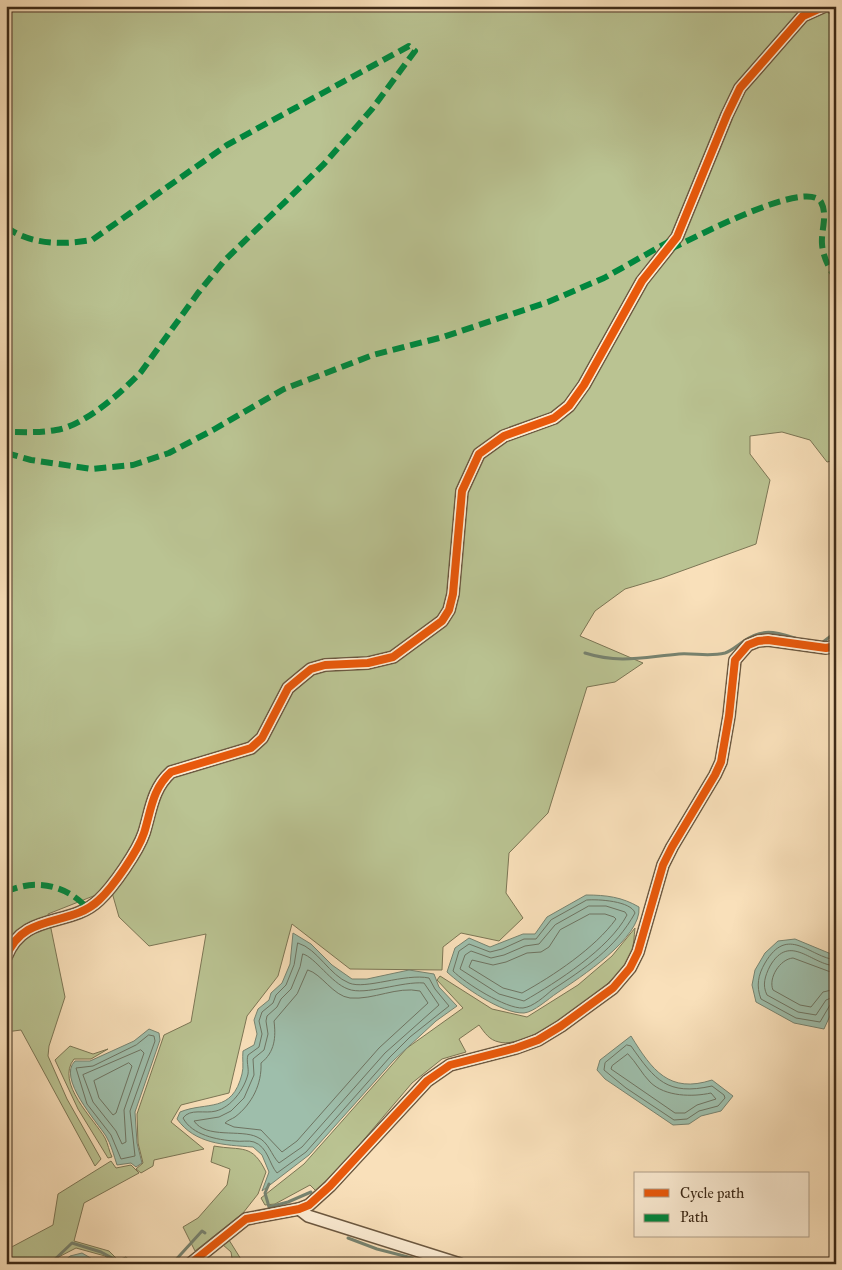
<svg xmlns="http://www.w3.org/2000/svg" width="842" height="1270" viewBox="0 0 842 1270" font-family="'IM FELL Great Primer',serif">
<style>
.green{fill:#bac392;stroke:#7c7655}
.water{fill:#9ebeab;stroke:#778370}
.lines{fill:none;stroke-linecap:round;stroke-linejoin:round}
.shore{stroke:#6e7462;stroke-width:1}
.stream{stroke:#778370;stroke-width:3}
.minor-casing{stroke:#6c5840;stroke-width:14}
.minor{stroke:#fbebd2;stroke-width:11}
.quiet{stroke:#00873e;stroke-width:6;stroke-dasharray:12 6;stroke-linecap:butt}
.cycleway-casing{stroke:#fbebd2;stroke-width:11}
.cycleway{stroke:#e8590c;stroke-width:8}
</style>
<rect width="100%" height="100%" fill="#f9e0ba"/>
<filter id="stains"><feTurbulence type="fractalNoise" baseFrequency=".004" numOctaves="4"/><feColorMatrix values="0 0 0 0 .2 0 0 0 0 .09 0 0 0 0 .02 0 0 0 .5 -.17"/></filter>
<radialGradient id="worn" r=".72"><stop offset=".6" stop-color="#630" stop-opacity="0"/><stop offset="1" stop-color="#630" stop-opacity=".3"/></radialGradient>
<g class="green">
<path d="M6,6H836V460L827,462L810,440L782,432L750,436V454L770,480L756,544L662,578L625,589L595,611L580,636L643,663L615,682L587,687L548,813L509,853L506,893L523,918L499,941L461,933L443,947L442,970L350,969L292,924L278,976L247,1016L229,1093L181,1105L171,1122L204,1149L154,1160L153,1166L141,1173L136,1169L143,1163L138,1143L137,1114L164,1035L191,1022L206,934L149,946L119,917L111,889L48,914L65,997L49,1046L48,1056L67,1099L101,1159L95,1166L21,1030L6,1032V975L15,940L6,932Z"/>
<path d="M635,928C634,936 634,946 631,954C621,982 529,1051 499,1042C489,1040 485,1033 479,1025L459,1039L466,1052L442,1059L412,1083L349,1157L316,1191L310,1185L275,1204L265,1205L261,1198L304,1164L407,1048L463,1008L437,980L440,976L492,1009L527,1017L578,985L612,956Z"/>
<path d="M70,1046L93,1054L108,1049L91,1059H74C55,1083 94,1119 105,1138C108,1144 109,1151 112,1157L108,1158L78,1109L55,1060Z"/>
<path d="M214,1146C242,1151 252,1143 266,1172L258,1194L243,1213L195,1251L183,1227L198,1218L227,1185L230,1169L211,1162Z"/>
<path d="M111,1161L116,1168L131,1165L139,1173L84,1203L74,1241L109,1251L118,1260L126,1257L134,1264H116L105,1256L76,1248L45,1264H6V1250L53,1225L58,1194Z"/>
<path d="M229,1240L244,1264H233L231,1252L222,1244Z"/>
</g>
<g class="water">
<path d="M586,895C606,895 622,897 639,907C642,938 579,978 557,993C548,999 534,1012 524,1013C502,1014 462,986 447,972L455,948L469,938L490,947L523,934H535L547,917Z"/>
<path d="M293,933L311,944L332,965L352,979H367L409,970L434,974L439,987L457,1006L436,1021L393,1061L309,1155L262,1191L269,1172L262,1155L253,1147C224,1145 195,1144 177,1119L180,1112C207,1101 232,1114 242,1074C244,1067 242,1058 243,1051L254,1045L257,1034L254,1020L258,1009L269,1000L271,993L282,983L290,964Z"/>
<path d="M795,939L836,956L834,1007L824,1029L794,1023L756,1002L752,985L755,970L765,953L778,941Z"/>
<path d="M149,1029L159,1033L160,1040L135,1112L137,1143L142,1163L136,1167L131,1163L117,1165C114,1156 111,1144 106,1136C97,1122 57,1078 75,1061H90L134,1041Z"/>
<path d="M631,1036C652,1070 669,1094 712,1080L733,1096L721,1111L701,1116L689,1124L673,1125L605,1079L597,1070L600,1060Z"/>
<path d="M82,1253L101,1264H61L70,1256Z"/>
</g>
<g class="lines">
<g class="shore">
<path d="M587,900C598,899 631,901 635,913C616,948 584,969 552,990C545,996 533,1007 523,1008C506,1009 465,983 453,971L459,951L469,944L490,952L502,949L524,939H536L551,920Z"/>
<path d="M589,906H606L625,912L627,915C609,949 557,982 524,1001L499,994L460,969L465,955L471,951L491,958L504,955L525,946L539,944L555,925Z"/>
<path d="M590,914H605L614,917L616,919C595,948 553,976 522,993L503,988L469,967L472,960L493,965L506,962L527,953L541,952L549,947L560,930Z"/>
<path d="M298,943C318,949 329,975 349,983C365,990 405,973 429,978L435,989L449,1006L410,1037L390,1057L306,1152L277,1173C269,1164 268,1147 254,1142C249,1140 240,1142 235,1141C217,1140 192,1135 183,1118C190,1108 205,1114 216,1111C231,1107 244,1090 248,1074C249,1068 246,1061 248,1055L259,1047L262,1034L259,1021L262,1012L273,1003L276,995L286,985L294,965Z"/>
<path d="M303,954C315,957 331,983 348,989C365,996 402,981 424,983L439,1005L385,1053L302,1147L279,1163C271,1155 269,1142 257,1137C241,1129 206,1139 194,1121L219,1117L231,1111L244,1098L254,1075L253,1059L264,1050L268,1034L266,1021L267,1016L277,1007L281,999L291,989L300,967Z"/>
<path d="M836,960C809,957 788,924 765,963C758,975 756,986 761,999L796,1018L820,1022L830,1005L836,1002"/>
<path d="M836,966C811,965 790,932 770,966C765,976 762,985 767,995L798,1012L816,1015L826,1000L836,996"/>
<path d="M308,970C322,974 333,996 350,998C374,1000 397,986 420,991L428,1003L379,1048L297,1141L282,1152L261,1130L234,1127L225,1123C228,1120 232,1119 235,1117C252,1104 262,1084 261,1063C275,1052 276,1037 274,1021L297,994Z"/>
<path d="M836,974L793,958C780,959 768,978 773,990L800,1005L811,1007L823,992L836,989"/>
<path d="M149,1035L154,1036L155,1041L130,1111L135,1156L121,1159L111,1135L87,1104L76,1068L93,1066L136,1045Z"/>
<path d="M627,1045L631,1046C655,1080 667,1096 712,1086L724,1095L725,1098L718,1106L699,1111L687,1119L674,1120L626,1088L604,1070L605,1063Z"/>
<path d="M141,1050L144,1053L124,1110L126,1142L122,1144L116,1131L93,1102L83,1075Z"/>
<path d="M628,1054C636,1062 642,1074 650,1082C665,1097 693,1097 711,1093L716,1099L697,1105L685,1113H675L611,1069L612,1066Z"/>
<path d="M129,1063L132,1066L116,1113L113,1115L99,1098L94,1081Z"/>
</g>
<g class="stream">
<path d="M823,642L836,632"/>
<path d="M585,653C620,664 644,657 679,654C695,653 709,657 725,653C731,651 738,645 744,641C763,628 775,632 795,638"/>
<path d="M269,1184L265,1193L269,1207L288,1202L311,1192"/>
<path d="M348,1238L377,1249L412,1258L418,1264"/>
<path d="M50,1264L72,1243L101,1252L123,1264"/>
<path d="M172,1264L202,1231L205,1233"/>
</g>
<g class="minor-casing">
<g id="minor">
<path d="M828,6L836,8"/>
<path d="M6,957C24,911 70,928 99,900C113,887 138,851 144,833C151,811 152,789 171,772L251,748L262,738L288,688L300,678L311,669L325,665L368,663L393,657L442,621L449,610L453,594L462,491L479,454L504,436L554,418L569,406L584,385L642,281L677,237L727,115L740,88L803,16L825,6"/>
<path d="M299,1209L308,1216L460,1264"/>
<path d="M190,1264L246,1219L299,1209L309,1205L330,1186L427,1081L450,1065L516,1048L538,1040L561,1026L613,988L630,968L638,952L663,865L672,847L715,775L721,762L729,716L735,660L748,645L758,641L768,640L826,648L836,646"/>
</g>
</g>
<use href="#minor" class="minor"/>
<g class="quiet">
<path d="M6,227C31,245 62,245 92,240L227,145L409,46L415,51L372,109L324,164L224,261L198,293L141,372C122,392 84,426 56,430C40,433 23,432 6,432"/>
<path d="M670,249C693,239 806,178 821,202C828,215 821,230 822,244C823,257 829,268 836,279"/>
<path d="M6,453L31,460L92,469L133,465L169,453L213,430L284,389L373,355L443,337L548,302L604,278L670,241"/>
<path d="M6,892C35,878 67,885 88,909"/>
</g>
<g class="cycleway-casing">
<g id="cycleway">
<path d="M6,957C24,911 70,928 99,900C113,887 138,851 144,833C151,811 152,789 171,772L251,748L262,738L288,688L300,678L311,669L325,665L368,663L393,657L442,621L449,610L453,594L462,491L479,454L504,436L554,418L569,406L584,385L642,281L677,237L727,115L740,88L803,16L825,6"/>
<path d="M190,1264L246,1219L299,1209L309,1205L330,1186L427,1081L450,1065L516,1048L538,1040L561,1026L613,988L630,968L638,952L663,865L672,847L715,775L721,762L729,716L735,660L748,645L758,641L768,640L826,648L836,646"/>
</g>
</g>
<use href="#cycleway" class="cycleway"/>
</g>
<rect width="842" height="1270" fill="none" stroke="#f9e0ba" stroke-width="25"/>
<rect x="8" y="8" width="827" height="1255" fill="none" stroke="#3d2a18" stroke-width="2.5"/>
<rect x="12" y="12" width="817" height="1245" fill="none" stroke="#3d2a18"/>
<rect x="634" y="1172" width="175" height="65" fill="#fbebd2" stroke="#af9e88"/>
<rect x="644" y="1189" width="25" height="8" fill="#e8590c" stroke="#af9e88"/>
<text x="680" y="1198" font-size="15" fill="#3d2a18">Cycle path</text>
<rect x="644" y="1214" width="25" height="8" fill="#00873e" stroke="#af9e88"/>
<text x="680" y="1222" font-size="15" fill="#3d2a18">Path</text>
<rect width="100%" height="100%" filter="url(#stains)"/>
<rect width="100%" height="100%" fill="url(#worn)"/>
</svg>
